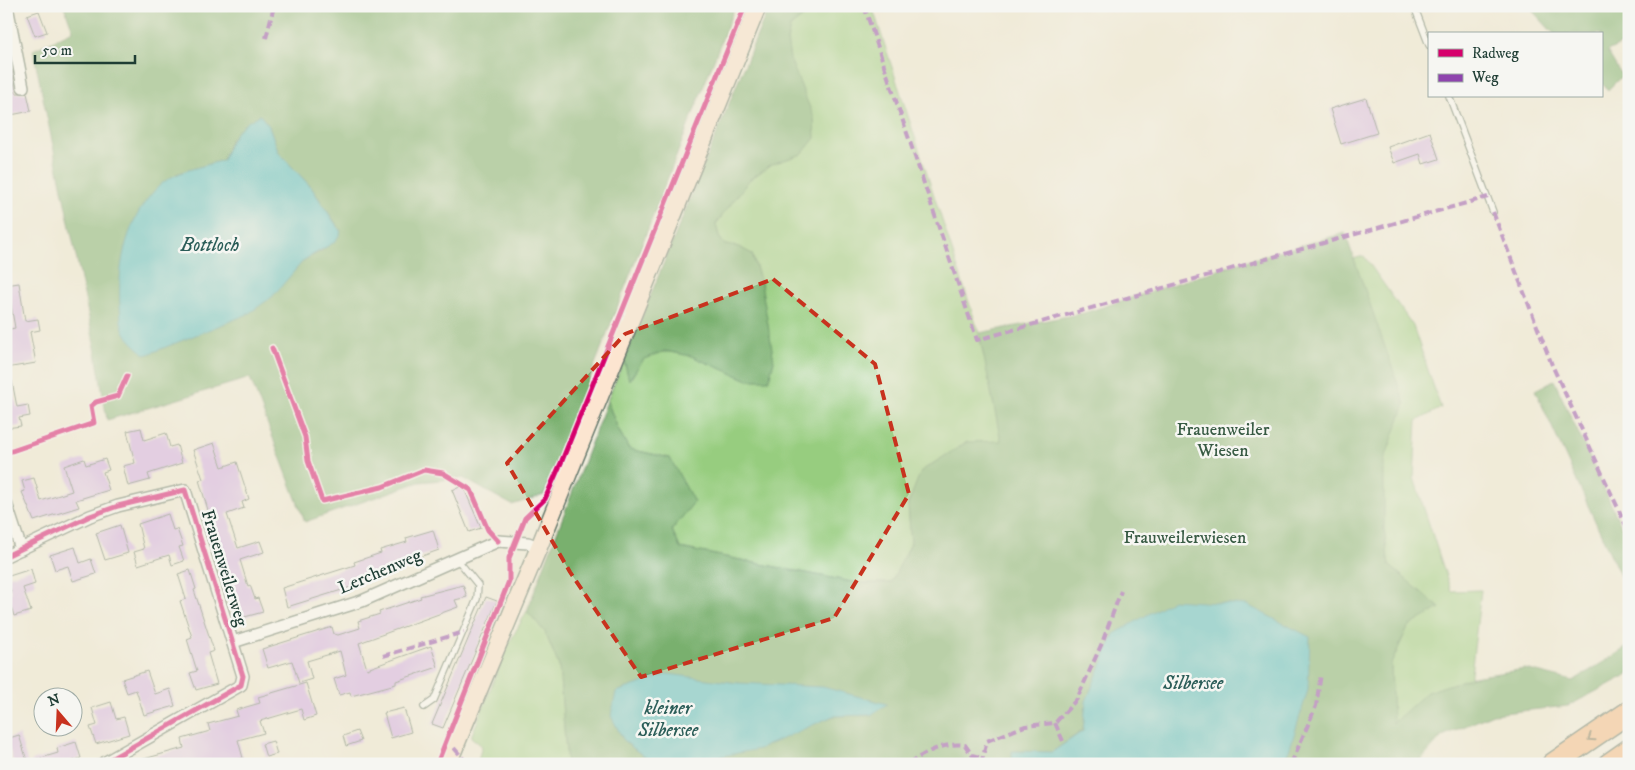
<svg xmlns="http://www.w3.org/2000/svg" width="1635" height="770" viewBox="0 0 1635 770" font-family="'IM FELL DW Pica',serif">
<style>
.green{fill:#97cd7f;stroke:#5b855a}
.forest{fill:#79b06e;stroke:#4c7651;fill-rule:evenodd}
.water{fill:#4fbdc5;stroke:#377d7c}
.building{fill:#d2acea}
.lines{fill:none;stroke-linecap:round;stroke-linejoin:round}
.service-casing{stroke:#687a6d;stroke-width:8}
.minor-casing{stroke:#687a6d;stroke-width:14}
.secondary-casing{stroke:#687a6d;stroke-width:19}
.motorway-casing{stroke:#687a6d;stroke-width:24}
.service{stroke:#fff;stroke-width:5.5}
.minor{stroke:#fff;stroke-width:11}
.secondary{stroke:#fce5d0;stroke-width:16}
.motorway{stroke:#f8bd89;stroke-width:21}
.quiet{stroke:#8e44ad;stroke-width:4;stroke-dasharray:8 4;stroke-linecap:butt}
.cycleway-casing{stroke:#f6f6f2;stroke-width:8}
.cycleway{stroke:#d6006c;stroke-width:5}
.oneway{stroke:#81775a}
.marked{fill:none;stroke:#c8321e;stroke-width:4;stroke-dasharray:10 6;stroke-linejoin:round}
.labels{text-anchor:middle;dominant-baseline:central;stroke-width:5;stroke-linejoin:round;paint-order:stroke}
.park-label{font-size:18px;fill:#375a43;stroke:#f6f6f2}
.street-label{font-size:18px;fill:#1f3d34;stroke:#f6f6f2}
.water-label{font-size:19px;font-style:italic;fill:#2b5d58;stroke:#f6f6f2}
</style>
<rect width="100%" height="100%" fill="#f6f6f2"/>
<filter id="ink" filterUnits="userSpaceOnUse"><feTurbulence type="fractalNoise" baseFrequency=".02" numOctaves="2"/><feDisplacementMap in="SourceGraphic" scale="10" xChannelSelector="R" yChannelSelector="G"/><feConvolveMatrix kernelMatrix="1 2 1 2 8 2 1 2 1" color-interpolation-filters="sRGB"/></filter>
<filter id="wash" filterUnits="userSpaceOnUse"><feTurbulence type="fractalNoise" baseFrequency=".0096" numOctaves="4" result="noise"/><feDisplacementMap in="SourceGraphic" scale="20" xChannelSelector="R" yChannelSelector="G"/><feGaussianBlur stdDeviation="1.12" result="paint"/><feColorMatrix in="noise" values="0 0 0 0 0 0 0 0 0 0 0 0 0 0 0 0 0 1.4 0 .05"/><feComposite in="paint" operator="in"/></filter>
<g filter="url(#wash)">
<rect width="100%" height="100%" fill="#f0ebd8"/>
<g class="green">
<path d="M817,6H872L979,333L984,358L1364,256L1413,326L1441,408L1417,421L1414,478L1451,591L1481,590L1467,708L1418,764H589L905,590L968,442L908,504L911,543L891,583H857L680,548L672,530L670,458L629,449L618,429L607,401L624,360L630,380C634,374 639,362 645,358C676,340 720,366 748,380L761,283L752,254L739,247L725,245L719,237L716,224L749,180L772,164L802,154L787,40L790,27Z"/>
<path d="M527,611L545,632L559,666L567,764H477L482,746L471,737L507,647Z"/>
</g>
<g class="forest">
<path d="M64,6H735L544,495L512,505L463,478L419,482L305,522L250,378L107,420L95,347L33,50L73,31ZM269,126L279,153L311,187L341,231L322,251L304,260L289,276L176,174L223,160L231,138Z"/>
<path d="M769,6H817L790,27L787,40L790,59L814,118L815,138L802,154L772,164L749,180L716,224L719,237L725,245L739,247L752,254L761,283L774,361L769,380H748L691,356L665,351L644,359L629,380L624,360Z"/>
<path d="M1528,6H1629V41L1607,51L1622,76L1608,90L1601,83V34H1554Z"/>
<path d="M1345,233L1405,404L1384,461V529L1389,565L1440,608L1408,627L1391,664L1393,723L1427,692L1473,677L1525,669L1573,681L1629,646V674L1568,706L1493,714L1440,737L1415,764H1281L1289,751L1086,701L1083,730L1052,752L1013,751L1012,764H567L559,666L545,632L527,611L607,401L618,429L629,449L670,458L694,502L672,530L680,548L857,583H891L911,543L908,504L921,471L967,442L1001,441L979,333L1084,313L1245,261ZM668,675L738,683L871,715L834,716L797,730L702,760L650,761L624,741L616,692Z"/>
<path d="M1554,380L1629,543V595L1535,390Z"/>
</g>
<g class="water">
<path d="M260,115L269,126L279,153L311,187L341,232L335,242L304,260L272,297L248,314L146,355C137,347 126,339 122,326C120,321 121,313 120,307C117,264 127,216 160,185C177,170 202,167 223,160C232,136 236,127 260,115Z"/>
<path d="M1173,600L1247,605L1310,637L1308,690L1289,751L1281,764H1012V751L1052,752L1083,731L1086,701L1114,634Z"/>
<path d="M668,674L738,683L823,687L887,704L871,715L833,716L759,749L702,760L650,761L624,741L611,716L616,692Z"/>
</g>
<g id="blocks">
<g class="building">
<path d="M39,11L47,32L35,36L27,15Z"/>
<path d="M6,70H12L16,93H27L31,111L6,116Z"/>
<path d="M1366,98L1377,133L1341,144L1330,109Z"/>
<path d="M1430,132L1439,159L1423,164L1420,154L1394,163L1388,147Z"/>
<path d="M19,283L25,321L38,319L40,330L30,332L36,363L6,368V330L15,328L10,299L6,300V285Z"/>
<path d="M6,381H12L17,407L28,405L30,416L19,418L21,426L6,428Z"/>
<path d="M141,428L144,440L166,433L170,447L177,445L182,463L148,474L150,480L128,486L123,466L135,463L127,431Z"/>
<path d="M214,443L222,467L237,462L249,499L242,502L244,508L227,514L238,548L260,541L264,552L240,560L248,586L250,585L255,599L258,598L263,612L241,618L211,520L199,480L203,479L193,450Z"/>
<path d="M84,459L86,465L105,459L109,470L103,472L109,490L76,500L79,507L34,521L22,492L25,491L22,481L34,478L41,501L72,491L64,466Z"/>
<path d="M463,486L481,528L469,532L452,490Z"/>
<path d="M168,514L173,530L177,529L183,546L179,547L184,561L172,565L169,555L138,565L134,552L144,549L138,524Z"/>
<path d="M120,525L128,553L105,560L96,533Z"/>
<path d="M433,530L439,550L386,569L387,572L360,581L361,584L287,607L282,588L355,565L354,562L381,553L380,550L407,542L406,538Z"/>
<path d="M75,547L80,563L91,559L96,574L73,581L68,566L55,570L50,555Z"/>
<path d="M31,569L35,584L23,588L31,611L14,616L7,593L11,592L6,577Z"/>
<path d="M190,570L196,589L194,590L214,651L208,653L217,684L196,690L190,673L197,671L187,639L192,637L180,601L186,599L178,574Z"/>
<path d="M463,585L467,597L455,600L458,607L359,643L367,669L431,646L438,667L396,681V684L351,696L350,692L339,695L334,679L346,675L340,651L307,661L312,679L299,683L292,661L268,668L262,649L332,627L334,634L338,635L360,628L358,621L380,614L379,612L421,598L420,596Z"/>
<path d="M486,597L497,601L443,728L432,724Z"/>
<path d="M147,671L155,694L170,689L175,706L144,715L136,690L127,693L122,679Z"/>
<path d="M306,683L316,716L304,720L301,709L260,721L264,733L238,740L243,758L225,764H141L140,760L184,748L182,739L210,731L208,724L238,716L236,710L260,703L258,697Z"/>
<path d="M111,702L116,719L124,717L129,734L96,744L90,727L97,725L92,708Z"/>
<path d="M404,708L411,732L391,738L384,713Z"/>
<path d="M357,731L361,741L346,746L343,736Z"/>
<path d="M19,735L28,764H14L6,739Z"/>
<path d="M273,741L277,754L266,757L262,744Z"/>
<path d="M76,742L81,758L64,764H32L31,761L58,753L57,748Z"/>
</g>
</g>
</g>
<g filter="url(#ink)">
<use href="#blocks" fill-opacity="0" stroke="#687a6d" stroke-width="1"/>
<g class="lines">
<g class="service-casing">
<g id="service">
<path d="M1414,6L1429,45"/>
<path d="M1449,96L1493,212"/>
<path d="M424,707L434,700L477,599L478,585L457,559"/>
</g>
</g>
<g class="minor-casing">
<g id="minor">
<path d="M7,6L23,87"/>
<path d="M6,503L21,549"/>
<path d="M6,556L90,516L118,506L185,490L243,676L241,685L102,764"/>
<path d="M233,642L362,601L498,541L528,543L539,547"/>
</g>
</g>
<g class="secondary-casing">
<path id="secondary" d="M448,764L539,547L758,6"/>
</g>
<g class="motorway-casing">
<g id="motorway">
<path d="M1553,764L1629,712"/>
<path d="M1609,764L1629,750"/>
</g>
</g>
<use href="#service" class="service"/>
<use href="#minor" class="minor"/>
<use href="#secondary" class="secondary"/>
<use href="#motorway" class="motorway"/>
<g class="quiet">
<path d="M864,6L977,340L1488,197"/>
<path d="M266,38L274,6"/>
<path d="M1493,212L1552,365L1629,532"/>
<path d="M383,656L464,632"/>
<path d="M1055,723L1063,741"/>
<path d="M454,748L468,764"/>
<path d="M909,764C925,752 945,742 965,745L972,755L983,758"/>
<path d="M981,764L987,741L1025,726L1055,723L1077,699L1102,643L1121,591"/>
<path d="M1291,764L1316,706L1321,674"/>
</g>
<g class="cycleway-casing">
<g id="cycleway">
<path d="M272,348L305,437L308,461L322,501L382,487L424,470L443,473L471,490L488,530L498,541"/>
<path d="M6,453L94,423L91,406L96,402L118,396L127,376"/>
<path d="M6,556L90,516L118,506L185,490L243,676L241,685L102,764"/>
<path d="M437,764L509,581V558L525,518L545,499L561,463L745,6"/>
</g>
</g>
<use href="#cycleway" class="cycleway"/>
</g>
<defs><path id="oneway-chevron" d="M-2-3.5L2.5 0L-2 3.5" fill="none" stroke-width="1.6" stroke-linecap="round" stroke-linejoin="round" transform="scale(1.25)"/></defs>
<use class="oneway" href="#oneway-chevron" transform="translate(1591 738) rotate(146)"/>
</g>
<path d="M0 0H1635V770H0ZM773,279L875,364L909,494L834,618L641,677L570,572L507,463L625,334Z" fill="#f0ebd8" fill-opacity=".55" fill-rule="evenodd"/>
<path class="marked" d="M773,279L875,364L909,494L834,618L641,677L570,572L507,463L625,334Z"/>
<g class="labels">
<g class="park-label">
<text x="1223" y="430">Frauenweiler<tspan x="1223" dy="21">Wiesen</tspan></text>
<text x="1185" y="538">Frauweilerwiesen</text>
</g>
<g class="street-label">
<text transform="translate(224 568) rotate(73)">Frauenweilerweg</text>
<text transform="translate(380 572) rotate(-23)">Lerchenweg</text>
</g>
<g class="water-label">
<text x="210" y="245">Bottloch</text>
<text x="1193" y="683">Silbersee</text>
<text x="668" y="708">kleiner<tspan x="668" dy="22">Silbersee</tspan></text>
</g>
</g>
<rect width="1635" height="770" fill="none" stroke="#f6f6f2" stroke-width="25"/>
<rect x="1428" y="32" width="175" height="65" fill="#f6f6f2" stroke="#a0aca6"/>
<rect x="1438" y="49" width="25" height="8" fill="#d6006c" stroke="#a0aca6"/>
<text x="1472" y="58" font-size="15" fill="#1f3d34">Radweg</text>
<rect x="1438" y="74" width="25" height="8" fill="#8e44ad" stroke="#a0aca6"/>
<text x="1472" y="82" font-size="15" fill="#1f3d34">Weg</text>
<g transform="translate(58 712) rotate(341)"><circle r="24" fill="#f6f6f2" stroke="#a0aca6"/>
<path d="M0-4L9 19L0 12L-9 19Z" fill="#c8321e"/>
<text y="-8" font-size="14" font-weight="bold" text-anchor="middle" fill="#1f3d34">N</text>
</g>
<path d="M35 55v8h100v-8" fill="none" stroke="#1f3d34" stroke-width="2.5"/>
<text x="42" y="55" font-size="15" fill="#1f3d34" stroke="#f6f6f2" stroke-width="4" paint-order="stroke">50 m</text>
</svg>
